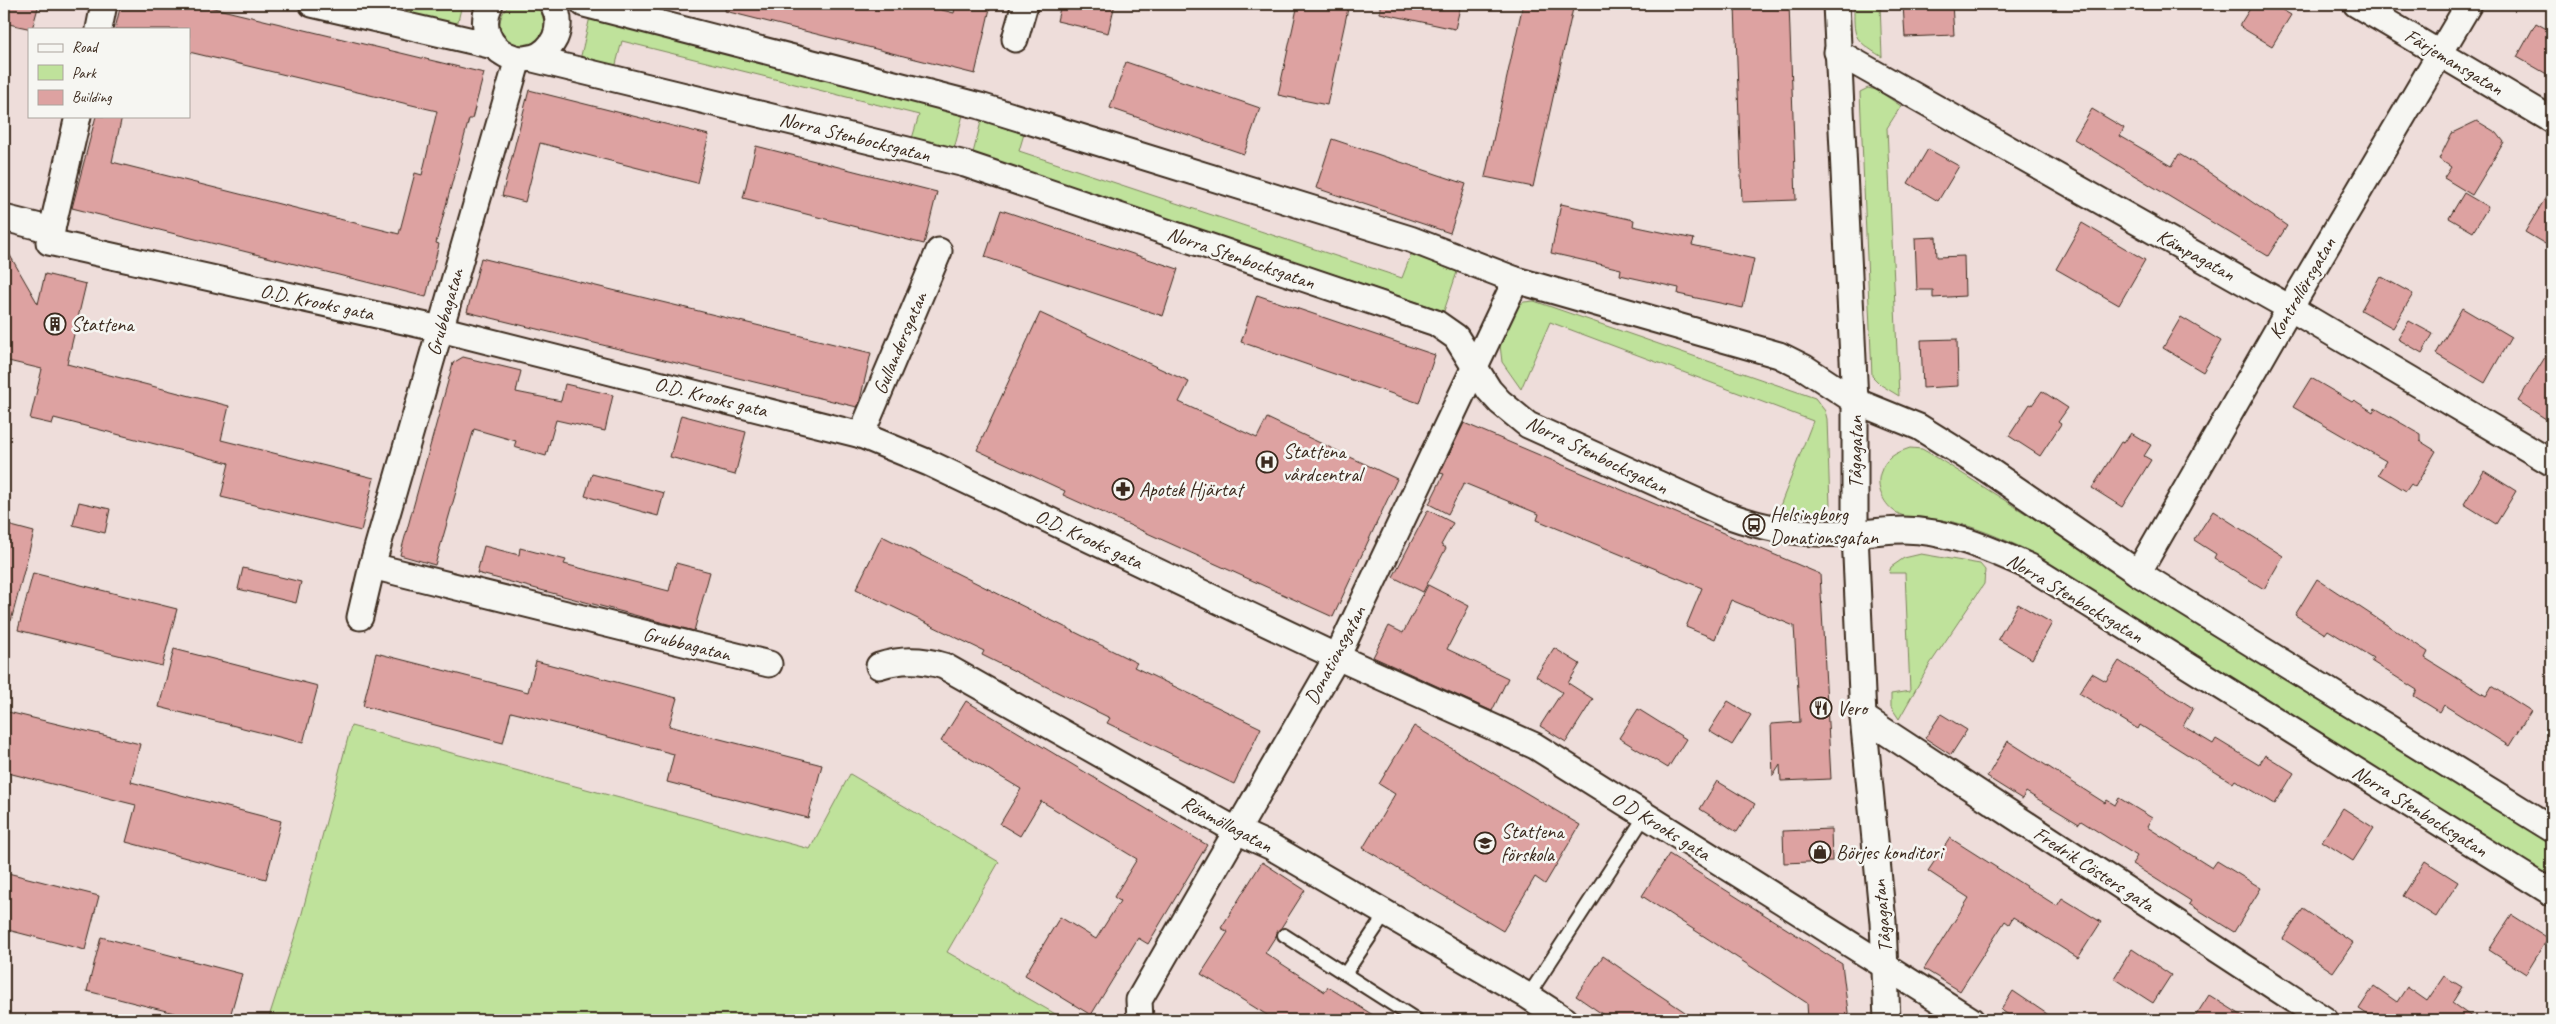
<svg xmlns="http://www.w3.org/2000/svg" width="2556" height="1024" viewBox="0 0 2556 1024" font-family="Caveat,sans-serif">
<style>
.green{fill:#bfe29b;stroke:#7d865c}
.building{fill:#dda2a1;stroke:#3b2a1e}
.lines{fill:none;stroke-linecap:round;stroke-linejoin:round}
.lane-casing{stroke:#3b2a1e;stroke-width:16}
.street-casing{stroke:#3b2a1e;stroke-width:29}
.lane{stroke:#f6f6f2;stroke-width:12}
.street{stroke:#f6f6f2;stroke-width:25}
.labels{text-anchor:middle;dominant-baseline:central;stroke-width:5;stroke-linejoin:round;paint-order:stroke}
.street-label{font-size:20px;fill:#3b2a1e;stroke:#f6f6f2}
.poi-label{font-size:20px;fill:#3b2a1e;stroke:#f6f6f2;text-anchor:start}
</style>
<rect width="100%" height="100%" fill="#eeddda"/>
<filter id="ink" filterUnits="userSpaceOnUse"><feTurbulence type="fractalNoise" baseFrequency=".02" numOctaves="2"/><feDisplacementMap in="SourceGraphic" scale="10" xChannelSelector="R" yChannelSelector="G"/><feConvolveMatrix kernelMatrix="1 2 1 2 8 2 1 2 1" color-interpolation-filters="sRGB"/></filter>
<g filter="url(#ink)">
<g class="green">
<circle cx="522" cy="24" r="22"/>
<path d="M409,4H462L456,30L405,17Z"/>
<path d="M1854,4H1880L1882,57C1852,38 1854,38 1854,4Z"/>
<path d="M590,17L964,111L953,153L911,142L919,115L622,41L615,68L580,60Z"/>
<path d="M1868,88L1877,90L1901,106L1887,128L1899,396L1881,385L1872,376L1860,92Z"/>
<path d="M983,114L1026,127L1019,151L1402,278L1412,252L1459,266L1444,311L1018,169L972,157Z"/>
<path d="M1534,301L1815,398L1825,411L1827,419L1830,506L1825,511L1789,512L1780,506L1813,421L1550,322L1521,389L1502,362L1500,345L1516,307L1524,302Z"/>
<path d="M1910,448L1922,449L1936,457L2552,845V878L2029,551C2001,538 1973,525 1943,520C1927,518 1907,521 1894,511C1883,503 1876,487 1880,474C1885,458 1895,453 1910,448Z"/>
<path d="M1921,554L1980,564L1985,570L1984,584L1930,664L1899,719L1891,707V694L1910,691L1905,573H1889L1891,567L1904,558Z"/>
<path d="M351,726L810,849L850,774L999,862L947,952L1066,1020H268L301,917Z"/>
</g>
<g class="building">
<path d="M4,4H39L32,29L4,23Z"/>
<path d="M121,4H197L484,73L472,119H469L436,243L439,244L426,297L72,208L96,116H122L112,162L399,234L415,173L422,175L437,111L189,52V29H115Z"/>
<path d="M726,4H918L954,13L956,4H991L975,74L725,11Z"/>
<path d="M1061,4H1115L1108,33L1057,21Z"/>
<path d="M1298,4H1349L1327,105L1278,95Z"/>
<path d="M1380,4H1461L1455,29L1380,13Z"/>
<path d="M1523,4H1574L1533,187L1485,177Z"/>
<path d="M1789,4L1796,200L1742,202L1735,6Z"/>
<path d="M1903,4H1952L1954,35L1905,37Z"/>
<path d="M2253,4H2272L2291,15L2272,46L2239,26Z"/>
<path d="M2536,23L2552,32V77L2517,57Z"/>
<path d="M1126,62L1260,108L1244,154L1110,108Z"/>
<path d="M529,90L709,135L697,183L540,143L525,202L502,196Z"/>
<path d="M2092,109L2124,128L2120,136L2172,166L2179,154L2207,171L2287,226L2268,256L2074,139Z"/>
<path d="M2477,121L2497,133L2504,142L2472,195L2444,178L2451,167L2439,159L2452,133Z"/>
<path d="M1332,139L1466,184L1450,233L1316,188Z"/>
<path d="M756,146L937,192L924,244L743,198Z"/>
<path d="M1928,149L1959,166L1938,201L1908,183Z"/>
<path d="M2552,187V248L2525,232Z"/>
<path d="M2464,193L2488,207L2473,232L2449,218Z"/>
<path d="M1561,204L1634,220L1633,226L1694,239L1692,245L1754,259L1743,308L1678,294L1679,288L1620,275L1621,269L1551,253Z"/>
<path d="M1001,210L1178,269L1163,316L985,257Z"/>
<path d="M2082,223L2145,260L2119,305L2056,269Z"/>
<path d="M1936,237L1937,257L1964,256L1965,296L1933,298V290H1917L1915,238Z"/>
<path d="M4,245L38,304L45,274L86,284L67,364L229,406L221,440L374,478L361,531L221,497L229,463L54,418L52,424L30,419L42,369L4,360Z"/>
<path d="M481,258L871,353L859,404L857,407L467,312Z"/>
<path d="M2380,276L2413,294L2393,328L2361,310Z"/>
<path d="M1257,295L1435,355L1419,403L1241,342Z"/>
<path d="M2462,308L2511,337L2485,383L2436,354Z"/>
<path d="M1040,313L1189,382L1179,402L1257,438L1267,418L1397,479L1333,617L1063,495L1065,491L977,450Z"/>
<path d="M2181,317L2221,341L2203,372L2163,348Z"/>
<path d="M2409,321L2433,334L2422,353L2398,339Z"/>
<path d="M1957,339L1958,386L1923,388L1921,340Z"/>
<path d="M2552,346V423L2518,401Z"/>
<path d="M463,357L521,371L516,392L561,401L565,384L613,395L605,431L556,420L546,456L514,447L516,441L474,429L435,565L400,555L453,363Z"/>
<path d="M2311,378L2352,402L2354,400L2373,412L2375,408L2420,434V441L2436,451L2415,487L2411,484L2406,491L2378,474L2386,461L2293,407Z"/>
<path d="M2042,391L2068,408L2058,422L2061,424L2040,456L2009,436L2030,404L2032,405Z"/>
<path d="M681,415L746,432L735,475L670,457Z"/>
<path d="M1464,423L1820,574L1831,779L1781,781L1780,765L1773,776L1771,724L1800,722L1794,626L1731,600L1715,639L1686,627L1702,588L1537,520L1539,514L1464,483L1448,514L1429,504L1444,474L1440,473Z"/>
<path d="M2131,433L2151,445L2144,456L2151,460L2122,507L2092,488L2121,442L2124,443Z"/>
<path d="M2484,471L2516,491L2496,524L2464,504Z"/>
<path d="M592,474L664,493L658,516L585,496Z"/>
<path d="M79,502L110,509L105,533L73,525Z"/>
<path d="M1428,510L1453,523L1441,545L1446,548L1423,592L1393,577Z"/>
<path d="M2213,511L2283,556L2264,589L2214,558L2216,554L2194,540Z"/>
<path d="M4,524L34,532L11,621L4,620Z"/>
<path d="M882,536L1137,663L1134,667L1261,728L1234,784L1107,723L1110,718L982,655L984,651L856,589Z"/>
<path d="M484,546L519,555L520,548L566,560L564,564L669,591L676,563L710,572L694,631L477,573Z"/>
<path d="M243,568L301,582L296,603L238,589Z"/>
<path d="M33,573L177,609L162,666L18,630Z"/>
<path d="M2317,579L2428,652L2425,658L2486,696L2492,686L2531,711L2509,746L2444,705L2440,712L2414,696L2417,690L2371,661L2373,658L2328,630L2325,634L2295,615Z"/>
<path d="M1428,585L1469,606L1447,649L1508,678L1492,711L1373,657L1389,626L1403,633Z"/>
<path d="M2018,604L2052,623L2032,659L1998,639Z"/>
<path d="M1554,648L1580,664L1568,683L1593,699L1566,742L1540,726L1562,692L1536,676Z"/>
<path d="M174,649L318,686L303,743L159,707Z"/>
<path d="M376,653L528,692L536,661L677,698L669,726L822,765L808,818L667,782L674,754L511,712L503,743L363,706Z"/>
<path d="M2119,661L2193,708L2183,726L2213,744L2216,739L2259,765L2265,755L2294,773L2275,804L2235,780L2233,783L2140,725L2138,729L2079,693L2092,673L2106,681Z"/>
<path d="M966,701L1207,845L1148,944L1138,938L1091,1015L1025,975L1060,917L1096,939L1120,901L1114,897L1137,859L1041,801L1020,836L1000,824L1021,789L941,741Z"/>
<path d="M1728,701L1751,715L1732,745L1709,731Z"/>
<path d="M1638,709L1686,739L1668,768L1619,738Z"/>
<path d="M4,711L140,744L131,782L281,821L266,879L126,842L136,805L4,772Z"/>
<path d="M1941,714L1967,730L1951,755L1925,738Z"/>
<path d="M1414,726L1580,825L1545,884L1535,877L1503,931L1363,848L1395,794L1379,784Z"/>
<path d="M2008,741L2105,803L2107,800L2115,805L2119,798L2152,818L2147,827L2212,868L2217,861L2261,888L2234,932L2189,904L2191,901L2132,864L2137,856L2081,821L2079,824L2026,792L2022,799L1987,777Z"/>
<path d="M1717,781L1755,804L1737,832L1700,809Z"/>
<path d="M2343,808L2374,828L2353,861L2322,841Z"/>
<path d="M1831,829L1832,861L1784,863L1783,831Z"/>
<path d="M1950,838L2057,906L2062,898L2101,922L2078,958L2013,917L2009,924L2005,921L1960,991L1924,969L1969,898L1928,871Z"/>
<path d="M1669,854L1842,964L1849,1020H1808L1807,1003L1642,896Z"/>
<path d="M2425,861L2458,882L2436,917L2403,896Z"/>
<path d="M1262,862L1305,890L1265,953L1325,992L1328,987L1381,1020H1275L1201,974L1228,932L1221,928Z"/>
<path d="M4,872L99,896L85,950L4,929Z"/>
<path d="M2303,909L2353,943L2333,972L2283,939Z"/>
<path d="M2512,915L2548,938L2526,974L2489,950Z"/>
<path d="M101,937L242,974L229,1020H202L87,991Z"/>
<path d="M2132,949L2171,975L2153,1003L2114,978Z"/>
<path d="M1603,956L1655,992L1697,1020H1611L1576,996Z"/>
<path d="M2444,976L2462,987L2452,1003L2476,1020H2376L2359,1009L2374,986L2397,1002L2407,987L2427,1001Z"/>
<path d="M2013,991L2056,1020H2017L2001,1010Z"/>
<path d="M2209,995L2249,1020H2193Z"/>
</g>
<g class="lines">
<g class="lane-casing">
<g id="lane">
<path d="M1284,935L1345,974L1386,913"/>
<path d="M1345,974L1417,1020"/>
<path d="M1528,996L1645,816"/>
</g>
</g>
<g class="street-casing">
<g id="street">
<path d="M312,4L494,46"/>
<path d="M490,4C468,50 533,82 555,38C560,26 559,15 553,4"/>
<path d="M584,4L980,106L1410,239L1516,280L1779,355L1805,368L1855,401L1919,427L1988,470L2138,573L2552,829"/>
<path d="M1836,4L1855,401V533L1863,717L1883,922L1887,1020"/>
<path d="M2356,4L2552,120"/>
<path d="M99,29L104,4"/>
<path d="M1015,39L1025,4"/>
<path d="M1837,52L2290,308L2552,463"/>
<path d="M529,58L965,164L1436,323L1456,337L1489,390L1500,402L1528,425L1727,515C1771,531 1807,535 1853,533C1870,533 1886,530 1903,530C1947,530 1990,549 2030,567L2552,893"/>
<path d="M518,59L372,566L769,664"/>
<path d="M78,116L49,242L440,329L861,435L929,463L1337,657L1535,746L1971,1020"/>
<path d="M4,218L52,230"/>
<path d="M861,435L939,251"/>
<path d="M2138,573L2290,308L2469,4"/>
<path d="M360,617L372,566"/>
<path d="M879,666C900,659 922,659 944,666L1237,831L1270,846L1528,996L1565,1020"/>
<path d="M1863,717L2325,1020"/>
<path d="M1140,1020L1139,1000L1337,657L1516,280"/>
</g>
</g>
<use href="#lane" class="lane"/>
<use href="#street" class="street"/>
</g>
</g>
<defs>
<g id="building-ring" transform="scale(1.125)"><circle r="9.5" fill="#f6f6f2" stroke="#3b2a1e" stroke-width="1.5"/><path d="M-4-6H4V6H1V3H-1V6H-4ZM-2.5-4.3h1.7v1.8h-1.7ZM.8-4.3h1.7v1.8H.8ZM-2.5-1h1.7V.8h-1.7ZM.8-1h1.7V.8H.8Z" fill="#3b2a1e"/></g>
<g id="hospital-ring" transform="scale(1.125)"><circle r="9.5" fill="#f6f6f2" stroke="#3b2a1e" stroke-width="1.5"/><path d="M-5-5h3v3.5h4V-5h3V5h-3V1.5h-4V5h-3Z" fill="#3b2a1e"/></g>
<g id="pharmacy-ring" transform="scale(1.125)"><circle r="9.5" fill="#f6f6f2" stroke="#3b2a1e" stroke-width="1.5"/><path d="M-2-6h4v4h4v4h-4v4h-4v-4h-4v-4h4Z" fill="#3b2a1e"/></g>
<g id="bus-ring" transform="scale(1.125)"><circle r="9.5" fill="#f6f6f2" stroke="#3b2a1e" stroke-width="1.5"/><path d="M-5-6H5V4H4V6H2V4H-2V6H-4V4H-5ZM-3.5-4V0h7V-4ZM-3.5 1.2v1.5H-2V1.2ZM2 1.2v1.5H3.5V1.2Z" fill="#3b2a1e"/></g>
<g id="restaurant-ring" transform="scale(1.125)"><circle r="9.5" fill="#f6f6f2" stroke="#3b2a1e" stroke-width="1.5"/><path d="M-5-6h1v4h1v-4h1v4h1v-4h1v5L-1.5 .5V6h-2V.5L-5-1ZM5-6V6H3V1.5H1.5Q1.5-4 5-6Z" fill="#3b2a1e"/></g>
<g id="school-ring" transform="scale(1.125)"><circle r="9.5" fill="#f6f6f2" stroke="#3b2a1e" stroke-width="1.5"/><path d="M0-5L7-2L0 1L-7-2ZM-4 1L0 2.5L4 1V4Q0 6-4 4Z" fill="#3b2a1e"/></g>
<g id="shop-ring" transform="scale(1.125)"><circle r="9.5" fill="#f6f6f2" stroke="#3b2a1e" stroke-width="1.5"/><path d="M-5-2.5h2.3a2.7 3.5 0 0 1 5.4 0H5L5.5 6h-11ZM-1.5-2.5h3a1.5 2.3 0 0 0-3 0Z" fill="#3b2a1e"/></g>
</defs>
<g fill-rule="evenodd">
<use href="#building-ring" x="55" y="324"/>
<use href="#hospital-ring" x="1267" y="462"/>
<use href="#pharmacy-ring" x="1123" y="489"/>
<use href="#bus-ring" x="1754" y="525"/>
<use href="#restaurant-ring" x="1821" y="708"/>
<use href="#school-ring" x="1485" y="843"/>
<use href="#shop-ring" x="1820" y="852"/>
</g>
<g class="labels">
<g class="street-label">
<text transform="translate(2454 62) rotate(31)">Färjemansgatan</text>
<text transform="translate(855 137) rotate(14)">Norra Stenbocksgatan</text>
<text transform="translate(2196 255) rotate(29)">Kämpagatan</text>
<text transform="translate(1241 258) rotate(19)">Norra Stenbocksgatan</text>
<text transform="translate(2302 288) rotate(-60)">Kontrollörsgatan</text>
<text transform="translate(317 302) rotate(12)">O.D. Krooks gata</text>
<text transform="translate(445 312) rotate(-74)">Grubbagatan</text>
<text transform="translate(900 343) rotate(-67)">Gullandersgatan</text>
<text transform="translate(711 397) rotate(14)">O.D. Krooks gata</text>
<text transform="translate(1855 452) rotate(-90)">Tågagatan</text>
<text transform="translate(1597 455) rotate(26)">Norra Stenbocksgatan</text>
<text transform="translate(1089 539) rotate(25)">O.D. Krooks gata</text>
<text transform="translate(2075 598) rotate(31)">Norra Stenbocksgatan</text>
<text transform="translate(687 644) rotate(14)">Grubbagatan</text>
<text transform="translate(1335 655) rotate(-62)">Donationsgatan</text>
<text transform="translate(2420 811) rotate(32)">Norra Stenbocksgatan</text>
<text transform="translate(1227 824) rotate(28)">Röamöllagatan</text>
<text transform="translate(1661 826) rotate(32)">O D Krooks gata</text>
<text transform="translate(2094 869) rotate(33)">Fredrik Cösters gata</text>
<text transform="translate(1882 916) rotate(-95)">Tågagatan</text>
</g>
<g class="poi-label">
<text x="71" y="324">Stattena</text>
<text x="1283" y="451">Stattena<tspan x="1283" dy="23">vårdcentral</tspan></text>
<text x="1139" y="489">Apotek Hjärtat</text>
<text x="1770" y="514">Helsingborg<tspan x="1770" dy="23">Donationsgatan</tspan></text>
<text x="1837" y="708">Vero</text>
<text x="1501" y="831">Stattena<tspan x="1501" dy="23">förskola</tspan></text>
<text x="1836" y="852">Börjes konditori</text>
</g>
</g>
<rect width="2556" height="1024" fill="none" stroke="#f6f6f2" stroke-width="20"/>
<rect x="10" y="10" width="2536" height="1004" fill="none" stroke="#3b2a1e" stroke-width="2" filter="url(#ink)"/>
<rect x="28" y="28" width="162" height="90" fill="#f6f6f2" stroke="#aba49d"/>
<rect x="38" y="44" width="25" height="8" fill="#f6f6f2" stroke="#aba49d"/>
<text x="72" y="52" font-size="15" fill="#3b2a1e">Road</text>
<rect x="38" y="65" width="25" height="15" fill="#bfe29b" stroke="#aba49d"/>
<text x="72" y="78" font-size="15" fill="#3b2a1e">Park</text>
<rect x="38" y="90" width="25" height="15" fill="#dda2a1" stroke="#aba49d"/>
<text x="72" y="102" font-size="15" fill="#3b2a1e">Building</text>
</svg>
